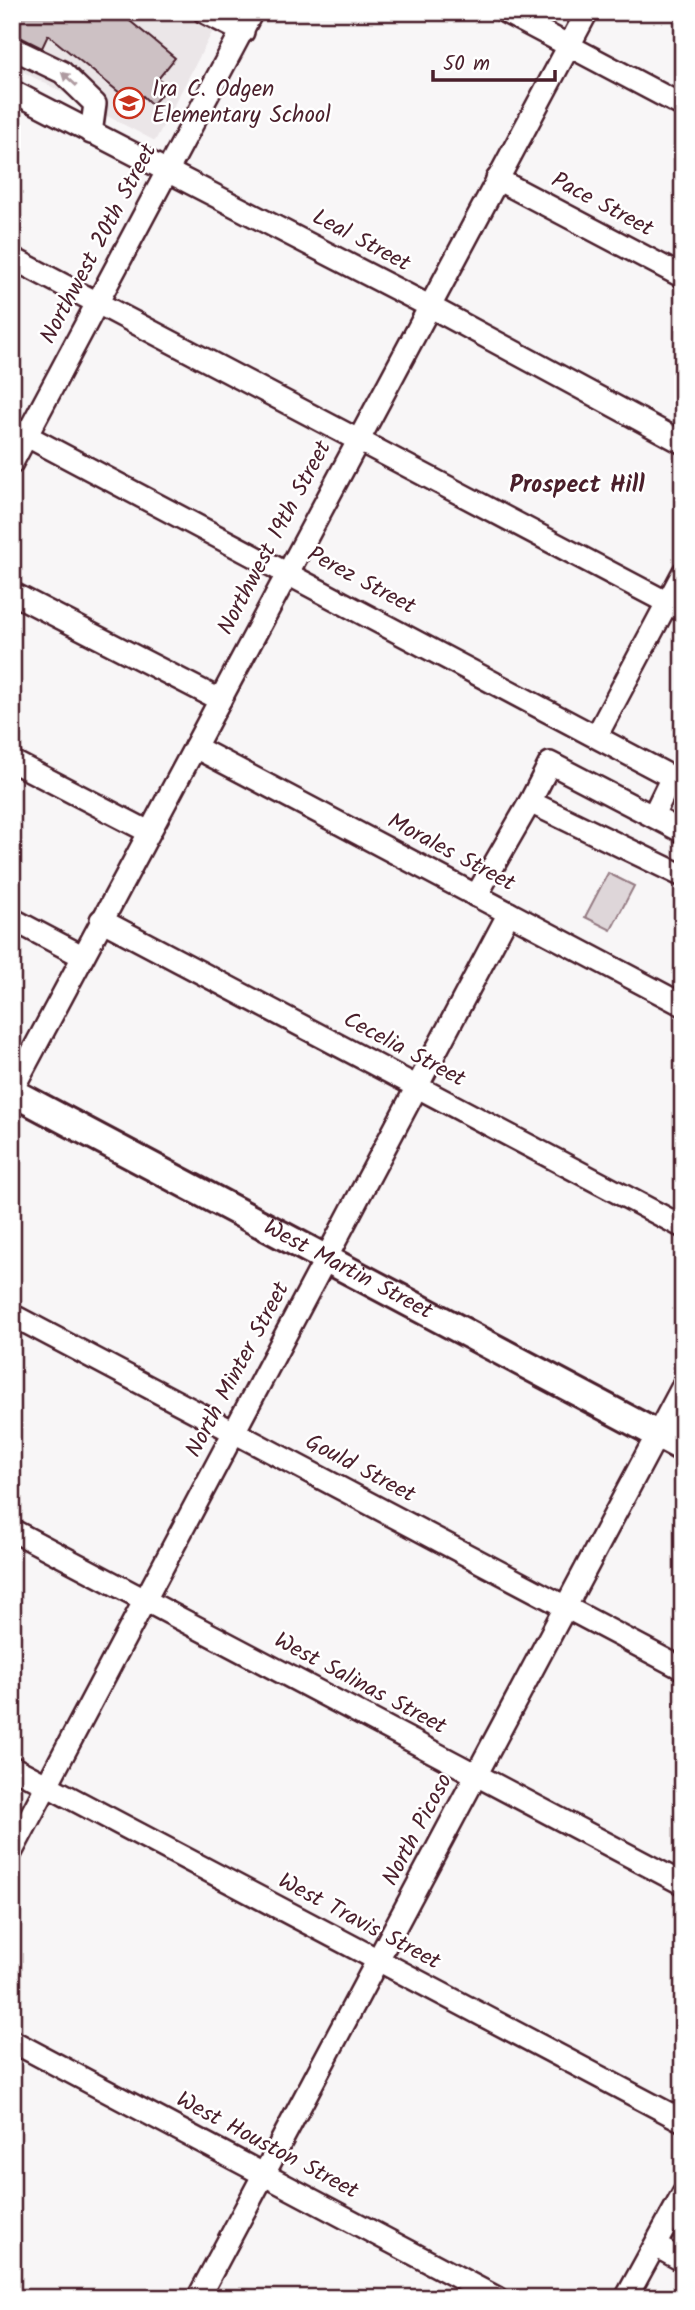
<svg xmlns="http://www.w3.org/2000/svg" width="695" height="2310" viewBox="0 0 695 2310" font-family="Kalam,sans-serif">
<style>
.built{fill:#ebe6e8}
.green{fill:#ded6d9;stroke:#947a82;stroke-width:2}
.building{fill:#cdc1c4;stroke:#4a1f2b;stroke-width:2}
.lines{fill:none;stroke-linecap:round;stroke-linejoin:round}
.minor-casing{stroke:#4a1f2b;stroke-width:26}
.major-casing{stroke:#4a1f2b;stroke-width:32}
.minor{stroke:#fff;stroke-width:21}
.major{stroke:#fff;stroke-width:26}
.oneway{fill:#ae9aa0}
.labels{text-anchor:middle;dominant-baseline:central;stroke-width:5;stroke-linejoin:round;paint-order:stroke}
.poi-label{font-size:23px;fill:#4a1f2b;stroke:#fff;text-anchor:start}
.street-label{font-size:23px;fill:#4a1f2b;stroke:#fff}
.neighbourhood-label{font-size:24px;font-weight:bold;fill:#4a1f2b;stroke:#fff}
</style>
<rect width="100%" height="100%" fill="#f8f6f7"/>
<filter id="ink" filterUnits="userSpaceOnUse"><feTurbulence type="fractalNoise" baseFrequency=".0143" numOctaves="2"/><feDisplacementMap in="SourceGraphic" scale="14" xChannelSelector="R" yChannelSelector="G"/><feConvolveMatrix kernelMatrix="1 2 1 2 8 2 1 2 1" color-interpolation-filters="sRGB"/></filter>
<g filter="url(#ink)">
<path class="built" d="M12,12H223L155,141L12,66Z"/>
<path class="green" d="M608,873L634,886L611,930L585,917Z"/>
<path class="building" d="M12,12H119L175,58L158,79L167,87L152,105L143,96L135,105L48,35L42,48L12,33Z"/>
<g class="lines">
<g class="minor-casing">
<g id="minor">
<path d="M204,12L243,32"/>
<path d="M505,12L683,106"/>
<path d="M12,48L62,72L95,104L91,133"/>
<path d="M12,91L429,306L683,443"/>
<path d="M497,179L683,277"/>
<path d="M12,258L683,611"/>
<path d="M12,428L683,783"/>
<path d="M12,463L252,12"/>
<path d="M12,593L220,700"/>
<path d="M597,735L683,573"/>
<path d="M195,747L683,1005"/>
<path d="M12,761L149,832"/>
<path d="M653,816L672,777"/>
<path d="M683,832L550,763L530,802L683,876"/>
<path d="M476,896L530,802"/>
<path d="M12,919L82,956"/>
<path d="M101,920L683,1227"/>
<path d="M12,1090L587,12"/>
<path d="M12,1315L683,1669"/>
<path d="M12,1530L683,1884"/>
<path d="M12,1767L683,2121"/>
<path d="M12,1851L509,913"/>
<path d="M12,2041L497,2298"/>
<path d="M656,2246L683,2261"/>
<path d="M198,2298L683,1386"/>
<path d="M626,2298L683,2194"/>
</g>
</g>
<g class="major-casing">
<g id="major">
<path id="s1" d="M12,1092L683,1448"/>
</g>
</g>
<use href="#minor" class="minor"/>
<use href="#major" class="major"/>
</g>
<defs><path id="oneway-solid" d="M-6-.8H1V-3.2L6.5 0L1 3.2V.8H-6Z" transform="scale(1.75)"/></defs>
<use class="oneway" href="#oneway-solid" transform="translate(69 79) rotate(-138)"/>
</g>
<defs>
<g id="school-ring" transform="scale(1.575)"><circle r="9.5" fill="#fff" stroke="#c8321e" stroke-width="1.5"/><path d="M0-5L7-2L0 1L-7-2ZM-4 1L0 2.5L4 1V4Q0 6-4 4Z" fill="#c8321e"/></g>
</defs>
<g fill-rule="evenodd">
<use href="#school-ring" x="129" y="103"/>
</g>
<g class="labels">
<g class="poi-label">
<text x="152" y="90">Ira C. Odgen<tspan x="152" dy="26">Elementary School</tspan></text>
</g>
<g class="street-label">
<text transform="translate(602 205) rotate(28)">Pace Street</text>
<text transform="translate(361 241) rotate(28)">Leal Street</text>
<text transform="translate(99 244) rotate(-62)">Northwest 20th Street</text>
<text transform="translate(275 538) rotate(-62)">Northwest 19th Street</text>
<text transform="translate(361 581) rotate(28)">Perez Street</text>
<text transform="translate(451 853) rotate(28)">Morales Street</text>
<text transform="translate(404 1050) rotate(28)">Cecelia Street</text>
<text stroke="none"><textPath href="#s1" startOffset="380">West Martin Street</textPath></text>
<text transform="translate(238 1370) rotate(-62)">North Minter Street</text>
<text transform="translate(360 1469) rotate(28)">Gould Street</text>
<text transform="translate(360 1684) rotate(28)">West Salinas Street</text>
<text transform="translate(418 1830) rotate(-62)">North Picoso</text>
<text transform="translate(359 1922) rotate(28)">West Travis Street</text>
<text transform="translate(267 2146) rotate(28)">West Houston Street</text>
</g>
<g class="neighbourhood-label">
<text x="577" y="485">Prospect Hill</text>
</g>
</g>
<rect width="695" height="2310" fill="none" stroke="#fff" stroke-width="42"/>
<rect x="21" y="21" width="653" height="2268" fill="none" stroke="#4a1f2b" stroke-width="2.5" filter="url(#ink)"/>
<path d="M433 70v10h122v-10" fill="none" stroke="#4a1f2b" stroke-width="3.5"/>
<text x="443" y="70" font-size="21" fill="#4a1f2b" stroke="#ffffff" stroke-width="5" paint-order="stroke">50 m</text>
</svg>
